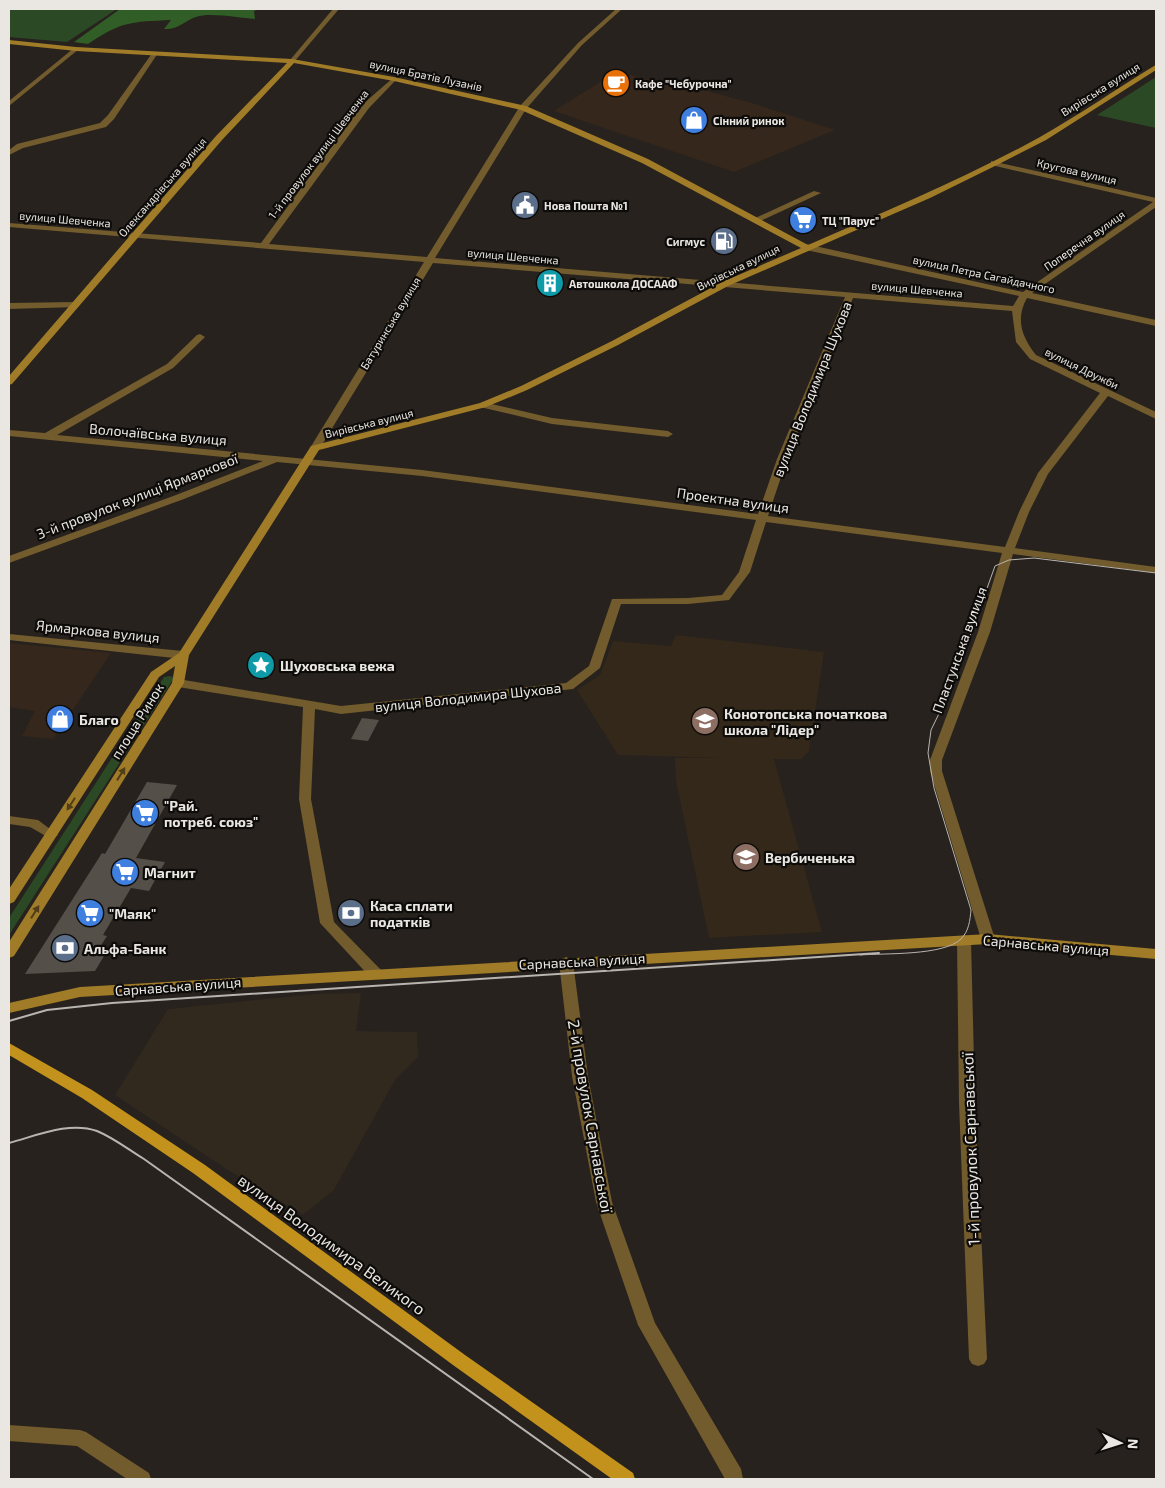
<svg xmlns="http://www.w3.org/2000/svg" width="1165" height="1488" viewBox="0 0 1165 1488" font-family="'Exo 2',sans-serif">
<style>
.commercial{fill:#35271b}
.built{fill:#31281e}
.education{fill:#332819}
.green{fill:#2c4925}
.forest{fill:#315e27}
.building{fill:#554f49}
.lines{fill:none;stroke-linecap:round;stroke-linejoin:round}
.street{fill:#725b2d;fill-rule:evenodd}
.secondary{fill:#a07b28;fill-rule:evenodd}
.primary{fill:#c3921d;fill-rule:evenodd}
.tram-far1{stroke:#b8b4b0;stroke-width:1}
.tram{stroke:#b8b4b0;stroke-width:2}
.oneway{fill:#503e18}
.labels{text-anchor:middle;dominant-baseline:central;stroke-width:4.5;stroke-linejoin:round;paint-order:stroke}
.far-street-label{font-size:11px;fill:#eae7e3;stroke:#0e0c0a}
.far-poi-label{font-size:11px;font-weight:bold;fill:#eae7e3;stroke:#0e0c0a;text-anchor:start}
.street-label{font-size:14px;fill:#eae7e3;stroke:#0e0c0a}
.poi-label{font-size:14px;font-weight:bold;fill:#eae7e3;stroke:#0e0c0a;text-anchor:start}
.near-street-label{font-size:16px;fill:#eae7e3;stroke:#0e0c0a}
</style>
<rect width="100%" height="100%" fill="#27221d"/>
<g class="commercial">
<path d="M616,72L673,85L670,87L683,90L707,91L752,103L835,130L734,172L554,111Z"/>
<path d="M9,643L111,653L53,739L22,736L35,711L9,707Z"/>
</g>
<path class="built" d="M361,993L356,1031L417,1032L418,1057L395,1080L334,1190L303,1215L228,1170L115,1095L168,1009L315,994Z"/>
<path class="education" d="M676,635L824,652L809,751L801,759H774L822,932L709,938L676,781L675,758H724L618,755L577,690L600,675L613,641L671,646Z"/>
<g class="green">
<path d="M9,9H117L67,42L9,37Z"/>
<path d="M1156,77V128L1097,115Z"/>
<path d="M170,676L174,678L9,935V918L164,677Z"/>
</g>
<path class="forest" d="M120,9H259L254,11L255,19C240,18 210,12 196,17C184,21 178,30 164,29L171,20C131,22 122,21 88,44L74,42Z"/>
<g class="building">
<path d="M362,718L379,720L368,741L351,739Z"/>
<path d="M147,782L177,785L136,858L165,862L149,891L131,888L103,935L107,936L95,955L104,956L95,971L25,974L102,853L105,854Z"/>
</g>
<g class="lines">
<g class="street">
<path d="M333,9H339L294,62H290V60Z"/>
<path d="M616,9H622L582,45L526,109L435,258L1013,306L1019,296L806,250L802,247L806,244L1023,292L1153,202L991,165V161L1156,198V207L1032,293L1156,320V326L1027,298C1015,319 1022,337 1036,355L1156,412V419L1108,396L1048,474L1029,512L1015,548L1156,567V573L1013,554L990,632L942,760V771L995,939L993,942H983L981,939L930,771V760L978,632L1002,553L766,522L750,572L729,600L688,604H621L600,668L573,689L341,714L315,709L311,799L334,922L381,970L383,974L381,978H371L320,923L299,799L303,707L178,687L174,686L172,683L174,680L178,679L341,706L566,683L589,666L612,599L688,598L722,595L739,572L756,520L422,476L277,462L184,499L9,563V556L176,495L263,461L9,436V430L45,433L167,364L197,335L200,334L205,337L203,339L173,368L57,435L422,470L758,514L777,459L845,297L433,263L320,448L315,451L310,448L424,262L9,227V223L261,243L363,104L394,77L397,79L396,80L369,108L269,244L427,257L520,106L578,43ZM853,298L1012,311L1016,342L1030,359L1100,393L1038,473L1019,512L1005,547L768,516L787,459Z"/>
<path d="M74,48L79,49L9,106V101Z"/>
<path d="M153,52L158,53L114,119L106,127L23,148L9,155V150L17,144L100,123L108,115Z"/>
<path d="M814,191L821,193L758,222L751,220Z"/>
<path d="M75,302L79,305L78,307L9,309V303Z"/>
<path d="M483,402L552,418L668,431L673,434L668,437L552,424L480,407L478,405Z"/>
<path d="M9,634L183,651L189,655L183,659L9,640Z"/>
<path d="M9,816L38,820L58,835L51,839L30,827L9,824Z"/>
<path d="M964,935L969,937L971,940L975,1103L987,1359L984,1364L978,1366L972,1364L969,1359L959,1103L957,940L959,937Z"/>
<path d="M566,957L571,959L573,962L588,1076L612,1202L655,1323L741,1469L743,1479H725L638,1325L596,1202L572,1076L559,962L561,959Z"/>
<path d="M9,1425L80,1430L86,1432L149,1473L151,1479H127L77,1446L9,1441Z"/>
</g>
<g class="secondary">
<path d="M9,40L76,47L292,59L394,77L526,106L648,159L808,245C886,211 966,178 1040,137C1079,115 1116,89 1154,66L1156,65V70L1046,140L997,165L930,198L728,286L618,345L527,390L486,407L319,450L189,655L184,683L14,956L9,958V942L172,683L175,666L159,677L14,902L9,904V889L151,672L179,653L311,446L480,403L521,386L612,341L722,282L801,248L642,163L521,110L394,81L294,63L222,140L12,384L9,385V376L216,136L287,63L76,51L9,44Z"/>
<path d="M988,934L1156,949V959L988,944L80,997L9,1013V1003L80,987Z"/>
</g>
<path class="primary" d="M9,1043L92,1090L205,1165L465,1355L633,1473L635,1479H612L453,1365L193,1173L82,1098L9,1055Z"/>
<path class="tram-far1" d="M860,955C885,953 943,956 961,939C969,931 970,920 971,910L934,788L928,753L931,730L951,689L995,566L1009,560L1034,558L1156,573"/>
<g class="tram">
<path d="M9,1021L47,1010L112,1003L879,953"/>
<path d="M9,1143C36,1136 69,1121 97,1131C114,1138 129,1150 144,1159L593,1479"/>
</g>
</g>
<defs><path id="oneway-solid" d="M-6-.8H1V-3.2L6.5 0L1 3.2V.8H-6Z" transform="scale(1.25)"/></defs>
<g class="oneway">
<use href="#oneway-solid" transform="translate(121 774) rotate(-58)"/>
<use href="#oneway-solid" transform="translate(71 804) rotate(123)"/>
<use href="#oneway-solid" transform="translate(35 912) rotate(-58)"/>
</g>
<defs>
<g id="cafe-disc" transform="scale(1.4375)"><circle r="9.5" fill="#e8710a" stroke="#0e0c0a"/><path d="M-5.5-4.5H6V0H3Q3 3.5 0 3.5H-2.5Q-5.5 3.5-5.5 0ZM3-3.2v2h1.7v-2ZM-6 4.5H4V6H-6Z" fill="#fff"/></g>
<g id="shop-disc" transform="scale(1.4375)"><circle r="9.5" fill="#3f7fe0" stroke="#0e0c0a"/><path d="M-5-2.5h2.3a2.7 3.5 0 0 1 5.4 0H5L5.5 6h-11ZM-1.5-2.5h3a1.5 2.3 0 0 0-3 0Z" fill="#fff"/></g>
<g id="civic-disc" transform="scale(1.4375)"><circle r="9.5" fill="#5c6f8a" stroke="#0e0c0a"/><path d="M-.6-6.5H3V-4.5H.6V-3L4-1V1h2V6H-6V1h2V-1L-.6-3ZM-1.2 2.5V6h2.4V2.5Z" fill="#fff"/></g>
<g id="supermarket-disc" transform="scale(1.4375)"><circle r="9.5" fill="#3f7fe0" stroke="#0e0c0a"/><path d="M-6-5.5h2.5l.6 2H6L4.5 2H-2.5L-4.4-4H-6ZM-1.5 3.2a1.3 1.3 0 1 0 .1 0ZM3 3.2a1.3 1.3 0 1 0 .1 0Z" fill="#fff"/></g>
<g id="fuel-disc" transform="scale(1.4375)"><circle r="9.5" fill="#5c6f8a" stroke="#0e0c0a"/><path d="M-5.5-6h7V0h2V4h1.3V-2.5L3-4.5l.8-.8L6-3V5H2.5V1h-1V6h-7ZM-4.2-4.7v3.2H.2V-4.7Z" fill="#fff"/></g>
<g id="building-disc" transform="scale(1.4375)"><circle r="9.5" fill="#0f9aa8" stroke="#0e0c0a"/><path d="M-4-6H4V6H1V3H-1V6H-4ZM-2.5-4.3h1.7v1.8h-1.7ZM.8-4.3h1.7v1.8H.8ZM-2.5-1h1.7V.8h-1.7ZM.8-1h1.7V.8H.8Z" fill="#fff"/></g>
<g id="sight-disc" transform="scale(1.4375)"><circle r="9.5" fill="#0f9aa8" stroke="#0e0c0a"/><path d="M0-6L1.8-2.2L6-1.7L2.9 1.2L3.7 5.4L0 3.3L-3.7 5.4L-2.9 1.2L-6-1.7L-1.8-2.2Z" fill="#fff"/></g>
<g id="school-disc" transform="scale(1.4375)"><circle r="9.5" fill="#8d6e63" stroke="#0e0c0a"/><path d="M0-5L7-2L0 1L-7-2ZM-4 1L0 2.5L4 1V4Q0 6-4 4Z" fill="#fff"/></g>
<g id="bank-disc" transform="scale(1.4375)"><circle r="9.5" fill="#5c6f8a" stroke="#0e0c0a"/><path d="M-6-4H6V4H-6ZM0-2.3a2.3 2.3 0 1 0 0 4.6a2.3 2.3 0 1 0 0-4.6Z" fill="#fff"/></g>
</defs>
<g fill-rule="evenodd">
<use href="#cafe-disc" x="616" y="83"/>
<use href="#shop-disc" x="694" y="120"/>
<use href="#civic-disc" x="525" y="205"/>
<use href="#supermarket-disc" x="803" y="220"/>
<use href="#fuel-disc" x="724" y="241"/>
<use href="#building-disc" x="550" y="283"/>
<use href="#sight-disc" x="261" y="665"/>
<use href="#shop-disc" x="60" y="719"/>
<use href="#school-disc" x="705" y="721"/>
<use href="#supermarket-disc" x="145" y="813"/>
<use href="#school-disc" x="746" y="857"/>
<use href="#supermarket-disc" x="125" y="872"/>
<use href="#supermarket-disc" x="90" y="913"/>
<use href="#bank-disc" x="351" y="913"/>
<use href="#bank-disc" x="65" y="948"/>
</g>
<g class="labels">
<g class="far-street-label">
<text transform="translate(426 75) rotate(12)">вулиця Братів Лузанів</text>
<text transform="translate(1100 89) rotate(-32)">Вирівська вулиця</text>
<text transform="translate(318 154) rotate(-53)">1-й провулок вулиці Шевченка</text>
<text transform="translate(1077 171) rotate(13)">Кругова вулиця</text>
<text transform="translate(162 187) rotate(-49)">Олександрівська вулиця</text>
<text transform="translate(65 219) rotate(5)">вулиця Шевченка</text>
<text transform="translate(1084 240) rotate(-35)">Поперечна вулиця</text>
<text transform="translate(513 256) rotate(5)">вулиця Шевченка</text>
<text transform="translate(738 267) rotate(-26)">Вирівська вулиця</text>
<text transform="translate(984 274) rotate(12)">вулиця Петра Сагайдачного</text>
<text transform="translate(917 289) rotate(5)">вулиця Шевченка</text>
<text transform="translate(390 323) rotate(-59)">Батуринська вулиця</text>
<text transform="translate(1082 368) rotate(26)">вулиця Дружби</text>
<text transform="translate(369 423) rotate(-14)">Вирівська вулиця</text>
</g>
<g class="far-poi-label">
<text x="635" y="83">Кафе "Чебурочна"</text>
<text x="713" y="120">Сінний ринок</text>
<text x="544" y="205">Нова Пошта №1</text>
<text x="822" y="220">ТЦ "Парус"</text>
<text x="705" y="241" text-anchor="end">Сигмус</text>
<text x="569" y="283">Автошкола ДОСААФ</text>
</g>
<g class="street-label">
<text transform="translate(812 389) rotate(-68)">вулиця Володимира Шухова</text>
<text transform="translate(158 434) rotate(5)">Волочаївська вулиця</text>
<text transform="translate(137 496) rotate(-21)">3-й провулок вулиці Ярмаркової</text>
<text transform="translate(733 500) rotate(8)">Проектна вулиця</text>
<text transform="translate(98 631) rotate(6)">Ярмаркова вулиця</text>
<text transform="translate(959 650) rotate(-70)">Пластунська вулиця</text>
<text transform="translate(468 697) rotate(-6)">вулиця Володимира Шухова</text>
<text transform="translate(137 721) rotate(-58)">площа Ринок</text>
<text transform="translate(1046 945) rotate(5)">Сарнавська вулиця</text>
<text transform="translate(582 961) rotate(-3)">Сарнавська вулиця</text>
<text transform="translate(178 986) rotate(-4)">Сарнавська вулиця</text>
</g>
<g class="poi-label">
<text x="280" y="665">Шуховська вежа</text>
<text x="724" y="713">Конотопська початкова<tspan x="724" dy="16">школа "Лідер"</tspan></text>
<text x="79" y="719">Благо</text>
<text x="164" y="805">"Рай.<tspan x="164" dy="16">потреб. союз"</tspan></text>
<text x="765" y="857">Вербиченька</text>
<text x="144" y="872">Магнит</text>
<text x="370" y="905">Каса сплати<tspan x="370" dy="16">податків</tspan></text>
<text x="109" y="913">"Маяк"</text>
<text x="84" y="948">Альфа-Банк</text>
</g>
<g class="near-street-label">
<text transform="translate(591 1116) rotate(80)">2-й провулок Сарнавської</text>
<text transform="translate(970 1149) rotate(-92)">1-й провулок Сарнавської</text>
<text transform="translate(332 1244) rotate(36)">вулиця Володимира Великого</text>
</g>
</g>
<rect width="1165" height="1488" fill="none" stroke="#eae7e3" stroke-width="20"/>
<g transform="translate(1120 1443) rotate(94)" stroke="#0e0c0a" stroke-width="4" paint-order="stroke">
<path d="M0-4L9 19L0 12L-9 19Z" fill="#eae7e3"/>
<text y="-8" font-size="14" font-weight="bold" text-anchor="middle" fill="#eae7e3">N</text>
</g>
</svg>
